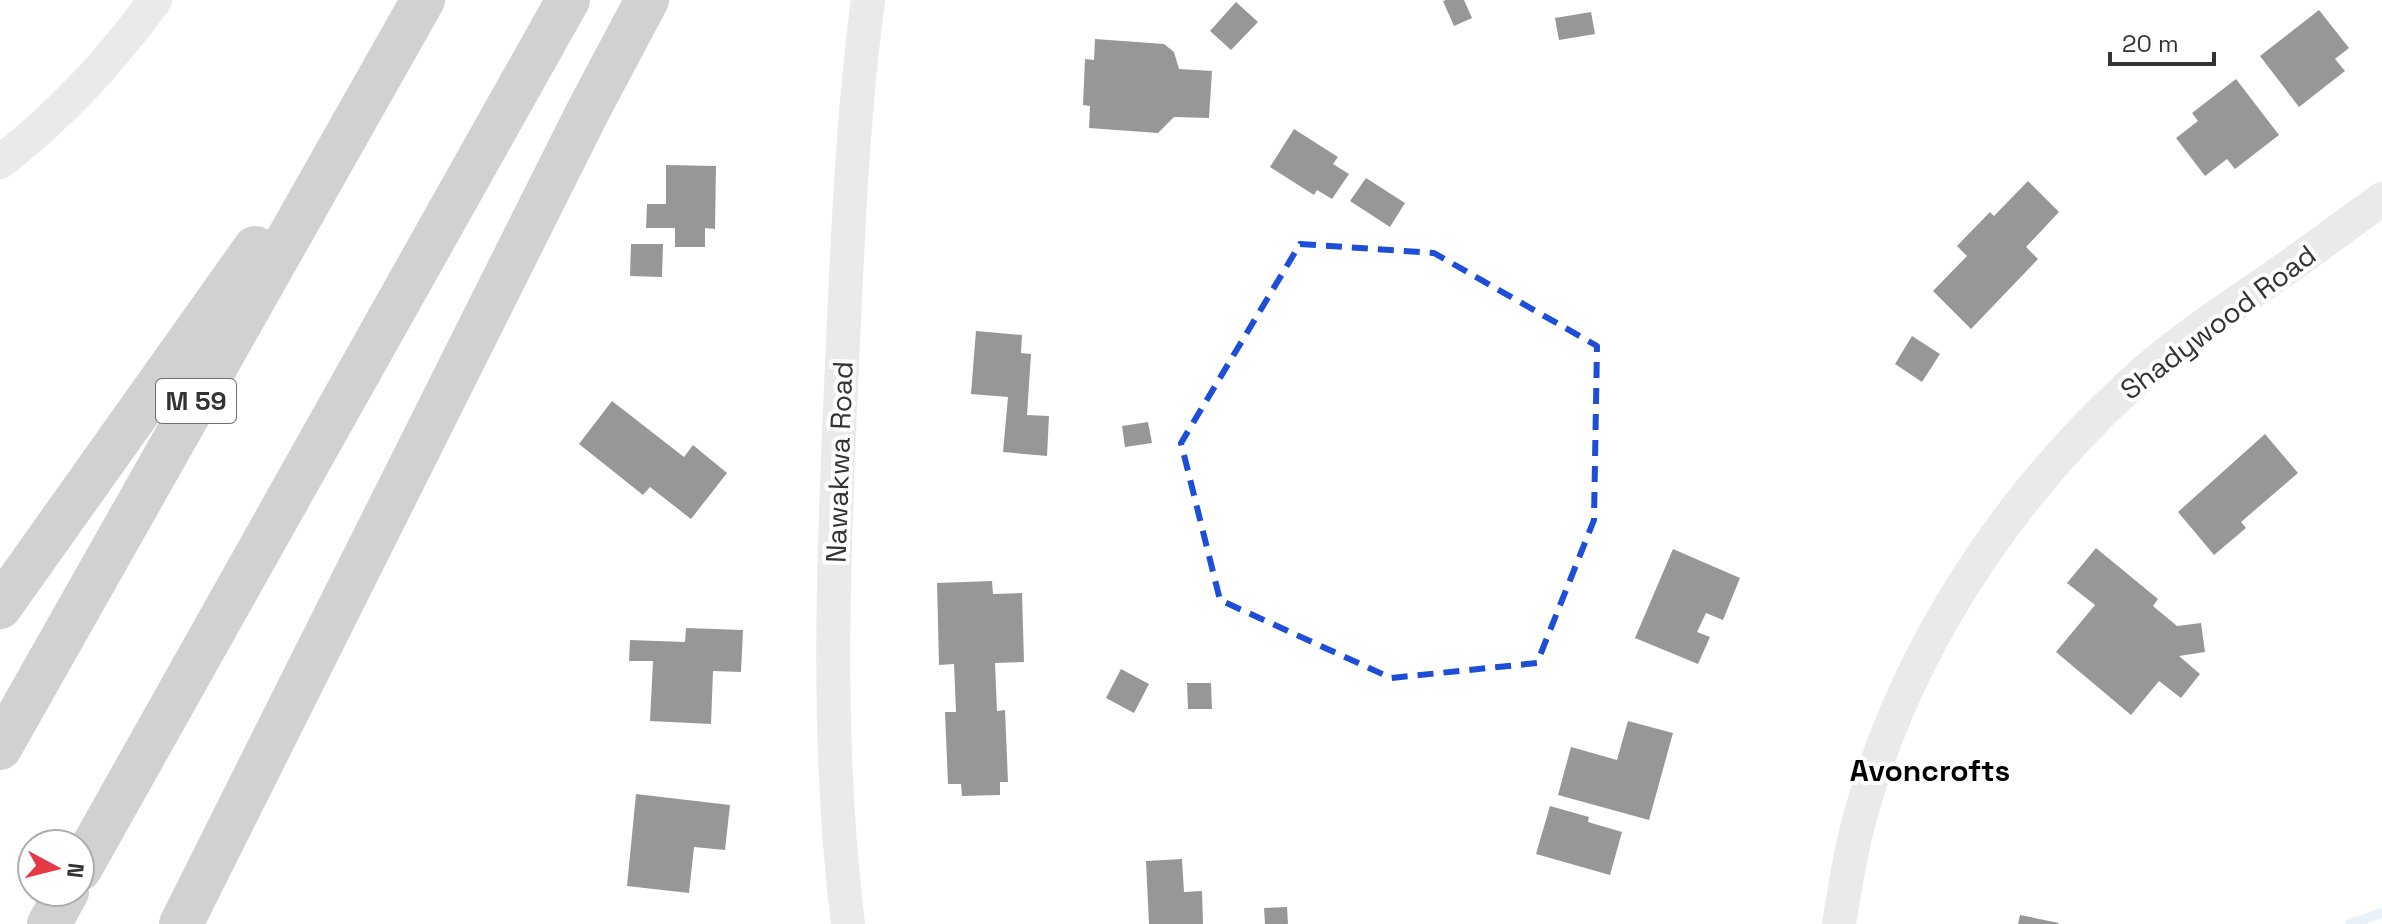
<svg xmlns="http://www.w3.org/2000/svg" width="2382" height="924" viewBox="0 0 2382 924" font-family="'Space Grotesk',sans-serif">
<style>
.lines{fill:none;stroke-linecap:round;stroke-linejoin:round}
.stream{stroke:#cfe2ee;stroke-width:10}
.building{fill:#1a1a1a}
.minor{stroke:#d0d0d0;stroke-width:34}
.motorway{stroke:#9a9a9a;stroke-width:44}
.marked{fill:none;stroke:#1d4ed8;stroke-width:6;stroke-dasharray:16 10;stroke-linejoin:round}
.labels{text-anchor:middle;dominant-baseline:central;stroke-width:8;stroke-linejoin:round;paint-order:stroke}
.shield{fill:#fff;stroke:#707070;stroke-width:2}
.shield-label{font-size:26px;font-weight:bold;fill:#333}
.street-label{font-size:28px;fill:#333;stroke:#fff}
.neighbourhood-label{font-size:30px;font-weight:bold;fill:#000;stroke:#fff}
</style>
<rect width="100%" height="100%" fill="#fff"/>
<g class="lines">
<path class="stream" d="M2350,924L2382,913"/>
</g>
<g class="building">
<path d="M1446,0H1464L1472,18L1454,26L1443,1Z"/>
<path d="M1236,2L1258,22L1231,50L1210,31Z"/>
<path d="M2319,10L2349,48L2335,59L2345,71L2299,107L2260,56Z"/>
<path d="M1591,12L1595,34L1559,40L1555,18Z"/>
<path d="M1095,39L1164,44L1174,52L1179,69L1212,71L1209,118L1174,117L1158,133L1089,128L1090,106L1083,105L1085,59L1094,60Z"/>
<path d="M2236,79L2279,135L2235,169L2227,159L2205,176L2176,138L2198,121L2192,113Z"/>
<path d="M1294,129L1338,157L1333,164L1349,174L1332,199L1317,190L1314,195L1270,167Z"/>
<path d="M666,165L716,166L715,229L705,228V247H675V228H646L647,204H666Z"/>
<path d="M1366,178L1405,203L1390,227L1350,201Z"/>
<path d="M2028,181L2059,212L2026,247L2038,259L1971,329L1933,291L1967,256L1957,246L1990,212L1994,216Z"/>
<path d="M631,244H663L662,277L630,276Z"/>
<path d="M976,331L1022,335L1021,353L1031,354L1027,415L1049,416L1047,456L1003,452L1008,397L971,394Z"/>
<path d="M1912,336L1940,354L1922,382L1895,364Z"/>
<path d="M612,401L684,457L693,445L727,473L691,519L650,487L643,495L579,444Z"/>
<path d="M1148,422L1152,443L1125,447L1122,426Z"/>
<path d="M2265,434L2298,473L2241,522L2246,528L2214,555L2178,512Z"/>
<path d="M2096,548L2158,599L2153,606L2177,626L2201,623L2205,652L2179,656L2200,674L2181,698L2159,681L2131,715L2056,652L2095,605L2067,583Z"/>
<path d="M1673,549L1740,578L1723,620L1706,613L1697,632L1710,637L1698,664L1635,638Z"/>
<path d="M992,581L993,594L1022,593L1024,662L995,663L997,711L1005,710L1008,782H1000V795L962,796L961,784H948L945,712H956L954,664L939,665L937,583Z"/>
<path d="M686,628L743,630L741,672L713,671L711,724L650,721L653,661H629L630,640L685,642Z"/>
<path d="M1121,669L1149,684L1134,713L1106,698Z"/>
<path d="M1187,683H1211L1212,709H1188Z"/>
<path d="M1628,721L1673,733L1649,820L1558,795L1571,747L1617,760Z"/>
<path d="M636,794L730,805L725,850L694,847L689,893L627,886Z"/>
<path d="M1550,806L1589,817L1588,822L1622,832L1610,875L1536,854Z"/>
<path d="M1182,859L1184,892L1202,891L1203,924H1149L1146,861Z"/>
<path d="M1287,907L1288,924H1265L1264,908Z"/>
<path d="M2020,915L2059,923L2058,924H2018Z"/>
</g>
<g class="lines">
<g class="minor">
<path d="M0,162C61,115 110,62 155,0"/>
<path d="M848,924C826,746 833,565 841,386C847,258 851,128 868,0"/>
<path d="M1839,924C1845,888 1850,852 1860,817C1905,652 2004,501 2129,386C2173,345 2224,311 2274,277C2310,252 2346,225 2382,199"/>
</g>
<g class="motorway">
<path d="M0,607L255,248"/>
<path d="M0,748L423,0"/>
<path d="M80,869L568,0"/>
<path d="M49,924L67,892"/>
<path d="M181,924L588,111L647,0"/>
</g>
</g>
<path d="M0 0H2382V924H0ZM1300,244L1434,253L1597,346L1594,520L1537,663L1391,678L1220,600L1181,443Z" fill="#fff" fill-opacity=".55" fill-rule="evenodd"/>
<path class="marked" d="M1300,244L1434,253L1597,346L1594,520L1537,663L1391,678L1220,600L1181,443Z"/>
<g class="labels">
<rect class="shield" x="156" y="379" width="80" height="44" rx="6"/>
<g class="shield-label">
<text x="196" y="401">M 59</text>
</g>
<g class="street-label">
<text transform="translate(2218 322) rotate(-37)">Shadywood Road</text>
<text transform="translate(839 462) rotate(-88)">Nawakwa Road</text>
</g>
<g class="neighbourhood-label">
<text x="1930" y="770">Avoncrofts</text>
</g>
</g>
<g transform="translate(56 868) rotate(97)"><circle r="38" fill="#ffffff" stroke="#adadad" stroke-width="2"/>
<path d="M0-6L14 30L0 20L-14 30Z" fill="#e63946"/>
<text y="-12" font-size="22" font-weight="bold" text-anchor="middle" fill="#333333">N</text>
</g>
<path d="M2110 52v12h104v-12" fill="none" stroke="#333333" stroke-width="4"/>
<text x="2122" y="52" font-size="24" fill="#333333" stroke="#ffffff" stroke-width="6" paint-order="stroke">20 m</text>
</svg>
